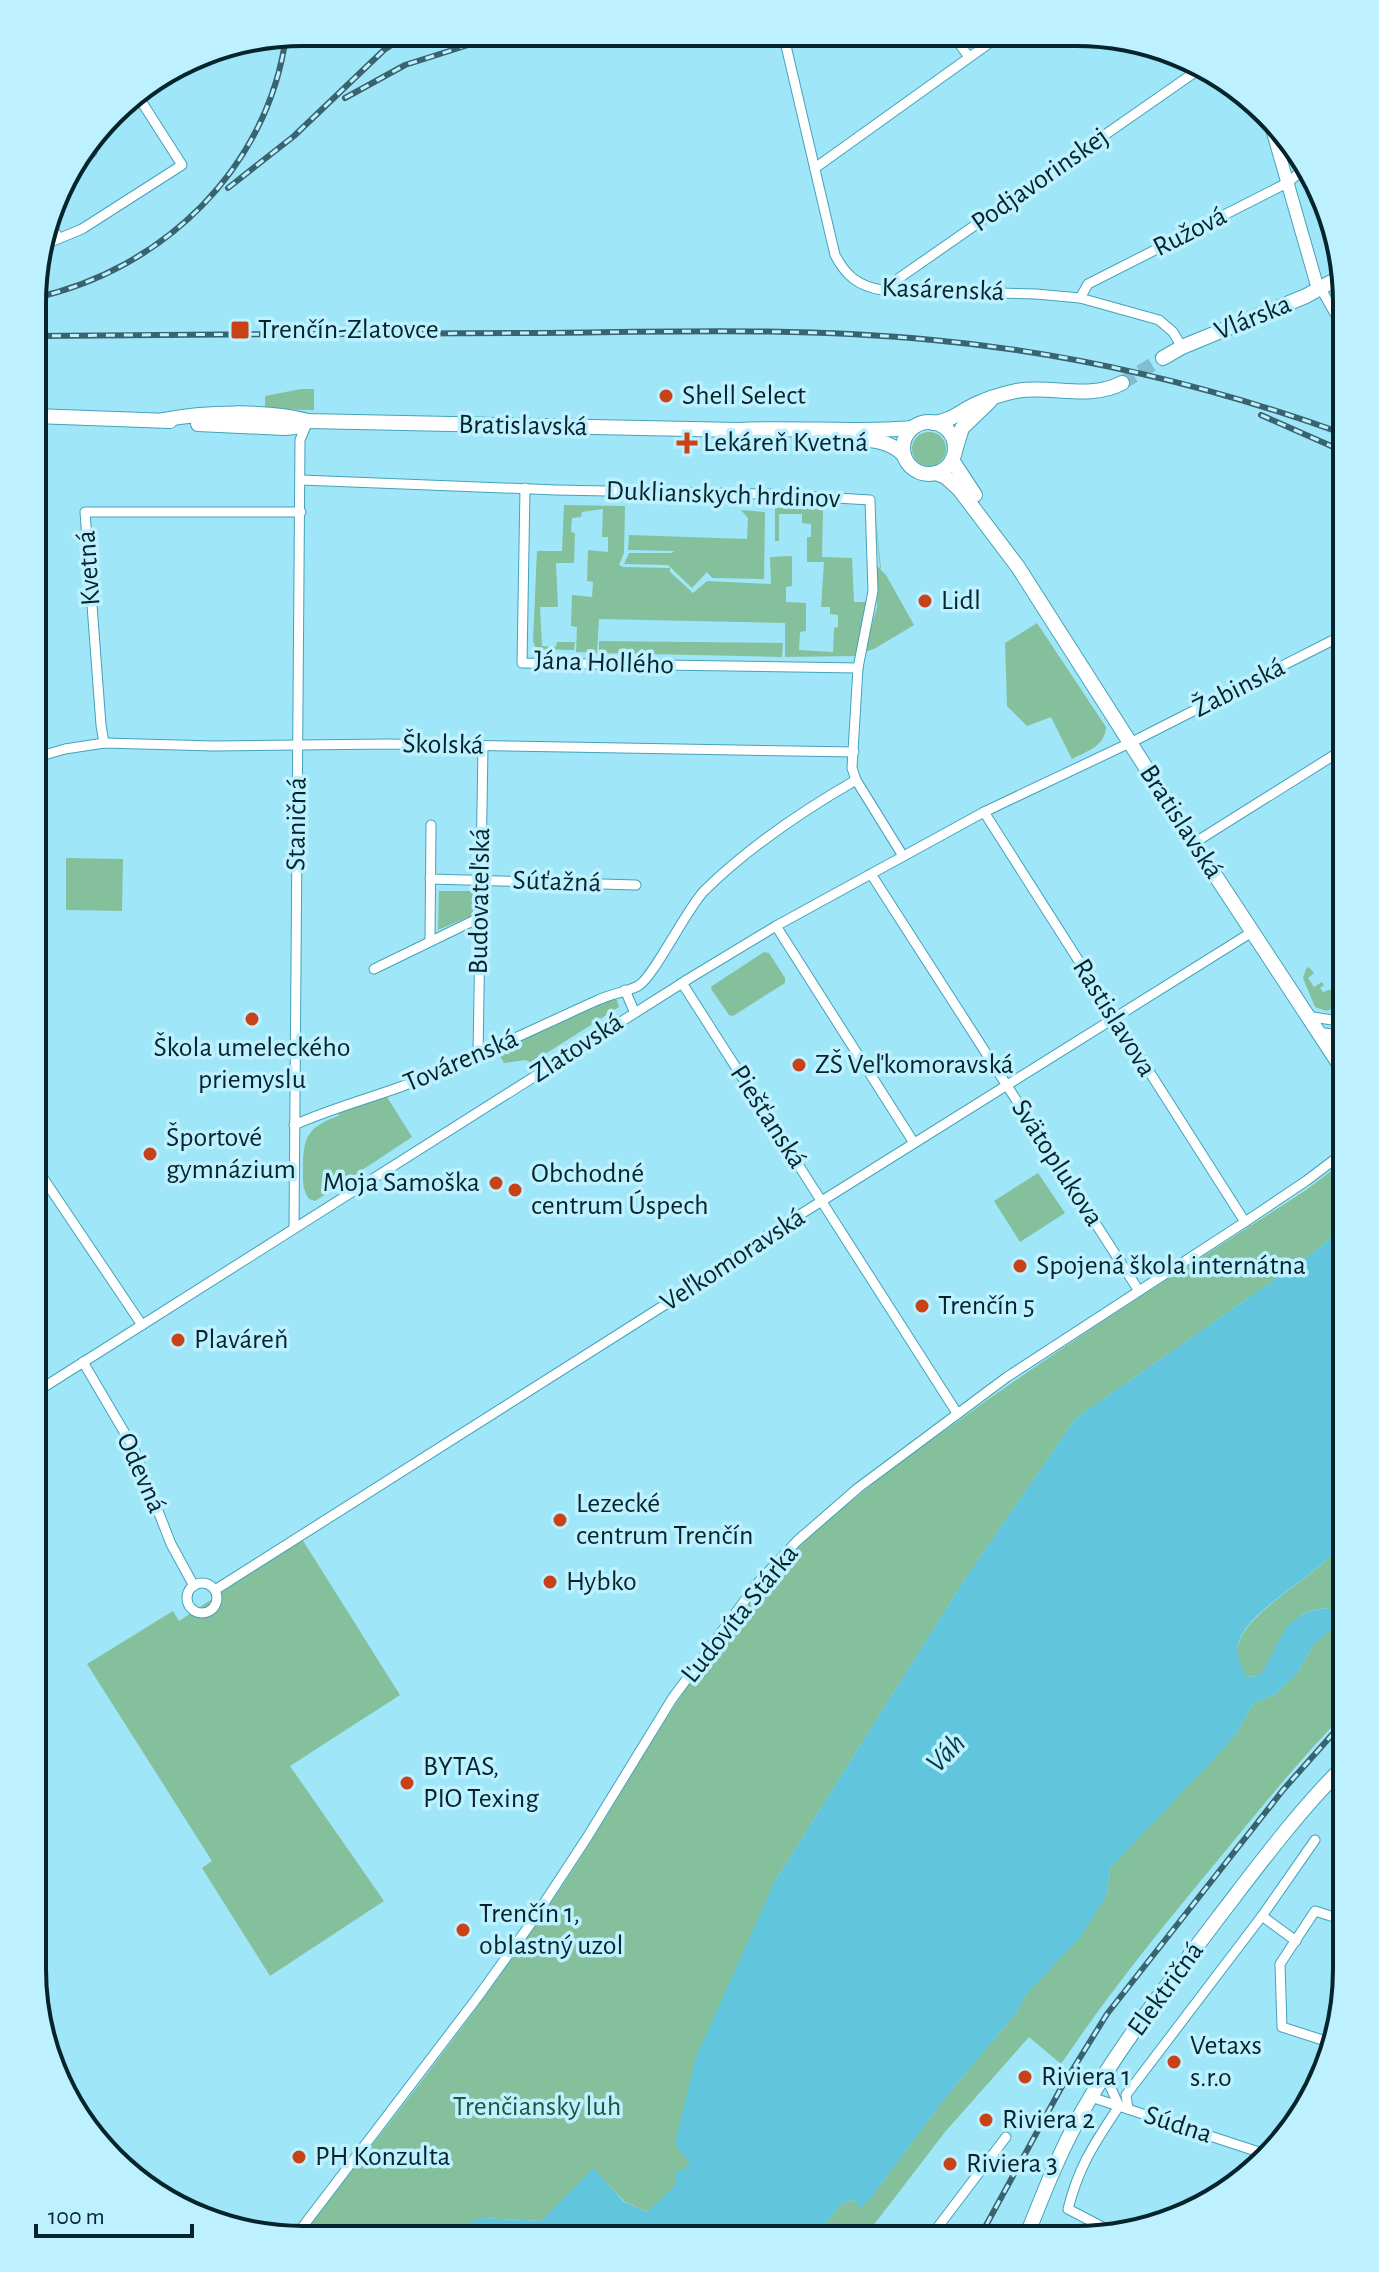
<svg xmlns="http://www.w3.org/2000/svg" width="1379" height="2272" viewBox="0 0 1379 2272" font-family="'Alegreya Sans',sans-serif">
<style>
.green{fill:#84c09b}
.water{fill:#61c5de}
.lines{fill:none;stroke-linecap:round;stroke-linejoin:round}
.secondary-tunnel{stroke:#81bfd0;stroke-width:14;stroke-dasharray:14 7;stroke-linecap:butt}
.minor-casing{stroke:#44a2b9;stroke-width:11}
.tertiary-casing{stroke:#44a2b9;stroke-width:14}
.secondary-casing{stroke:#44a2b9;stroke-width:16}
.primary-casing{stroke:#44a2b9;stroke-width:16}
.minor{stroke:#fff;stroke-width:9}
.tertiary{stroke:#fff;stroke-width:12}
.secondary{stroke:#fff;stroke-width:14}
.primary{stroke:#fff;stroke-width:14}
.rail-casing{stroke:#39646f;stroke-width:6}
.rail{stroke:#bdf1ff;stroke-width:3;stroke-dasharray:9;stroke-linecap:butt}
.poi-dot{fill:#c94116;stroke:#bdf1ff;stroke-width:3}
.labels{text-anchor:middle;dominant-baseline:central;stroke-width:7;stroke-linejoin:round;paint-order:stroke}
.street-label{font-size:28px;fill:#06242b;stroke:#bdf1ff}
.poi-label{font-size:28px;fill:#06242b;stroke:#bdf1ff;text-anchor:start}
.park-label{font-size:28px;fill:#205739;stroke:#bdf1ff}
.water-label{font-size:30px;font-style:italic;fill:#083943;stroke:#bdf1ff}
.rim{fill:none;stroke:#06242b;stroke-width:4}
</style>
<rect width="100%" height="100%" fill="#a0e6f9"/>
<g class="green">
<path d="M301,389H314V410L265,409V396Z"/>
<circle cx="929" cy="449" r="17"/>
<path d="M873,492L881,568L880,569L886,575L914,625L874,649L864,652L877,607L876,566L880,568Z"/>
<path d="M564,505L625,506L624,553L619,565L623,567L670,568V572L693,593L707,581L771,584L770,557L792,556V586L786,587V602L806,603V631L800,632L799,650L833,652L834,628L838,627V615L830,614V607H821L824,562H807V537H811V524L802,523V514H779V541H775V508H823L822,557L852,558L854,602H867L856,656L785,657V623L599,619L597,653L576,652L577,627L571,626L572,595L592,597L593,582L587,581L588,550L608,552V537H602L603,509L582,512L581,517L572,518L571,532L575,533L574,563H556L558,607H540L542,646L556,647L557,642H575L574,650L536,649L533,641L537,551H562Z"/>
<path d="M741,510L765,512L764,579L712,578L707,572L692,588L668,565L624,564L629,553H672L674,551L628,550L629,535L747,539L748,518Z"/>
<path d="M1037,623L1106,727C1105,746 1088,751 1072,759L1051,717L1027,726L1007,706L1005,643Z"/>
<path d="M599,641L783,643L782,657L599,653Z"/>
<path d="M66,858L123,859L122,911L66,910Z"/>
<path d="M439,891H474L473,915L438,930Z"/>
<path d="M764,952L769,953L785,978V983L733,1016L729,1015L711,989L712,986Z"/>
<path d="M1309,967L1314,973L1308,978L1314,987L1322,982L1324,985L1320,988L1323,992L1328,990H1347V1004L1326,1011L1315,1007L1303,978L1306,969Z"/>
<path d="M609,999L617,1000L619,1007L531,1063L526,1060L504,1063L497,1051Z"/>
<path d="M387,1097L412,1137L326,1194L315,1201L309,1199C302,1189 303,1180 303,1168C303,1137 308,1127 338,1116L340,1112Z"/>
<path d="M1347,1159V1224L1313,1253L1076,1418L965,1579L775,1881L691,2166L677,2172L676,2184L647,2212L625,2202L593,2169L542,2221L481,2218L471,2222L478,2231L492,2238H299C397,2114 495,1990 581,1857C650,1749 709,1633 803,1543C850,1499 902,1461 954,1424C1068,1341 1187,1267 1306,1190Z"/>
<path d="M1038,1173L1065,1213L1020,1242L994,1201Z"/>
<path d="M1347,1535L1346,1712C1300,1759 1259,1810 1218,1860C1163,1926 1109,1993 1061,2064L1029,2037L945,2132L863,2239H836L828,2231L827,2222L841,2204L853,2200L857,2202L860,2208L869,2200L945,2098L1016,2013L1027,1993L1107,1894L1110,1868L1236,1734L1253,1704L1275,1694L1295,1676L1314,1644L1336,1624L1327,1608C1279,1613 1283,1644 1259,1676L1246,1677C1244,1671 1238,1661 1237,1654C1236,1611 1329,1574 1347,1535Z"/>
<path d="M302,1539L400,1695L290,1766L384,1901L270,1976L202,1868L212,1861L87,1664L173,1611L179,1621Z"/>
</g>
<path class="water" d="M1347,1224V1535C1329,1574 1236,1610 1237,1653C1238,1660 1244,1670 1246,1677L1259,1676C1283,1643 1279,1613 1328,1608L1337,1624L1314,1644L1295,1676L1275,1694L1253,1704L1236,1734L1216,1757L1110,1868L1107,1894L1080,1938L1027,1993L1016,2013L945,2098L869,2200L859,2209L857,2202L853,2200L841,2204L827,2222L828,2231L836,2239L492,2238L478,2231L470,2222L481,2218L542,2221L593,2168L624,2202L647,2212L676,2184V2172L691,2166L675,2144L696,2057L775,1881L965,1579L1076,1418L1313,1253Z"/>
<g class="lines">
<path class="secondary-tunnel" d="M1122,383L1163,358"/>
<g class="minor-casing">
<g id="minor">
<path d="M783,33L835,255C846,276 858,286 882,290L1036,294L1080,298L1159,320L1173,332L1182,347"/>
<path d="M952,34L969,57"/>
<path d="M75,164L92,152"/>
<path d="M815,168L1002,34"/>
<path d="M48,223L59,238"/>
<path d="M41,246L82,229L182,165L136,93"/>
<path d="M1321,289L1347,335"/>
<path d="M882,290L1198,70"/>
<path d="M1080,298L1088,284L1287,183L1303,170"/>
<path d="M301,480L556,490L768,494L870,500L873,591L858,668L852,768L856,780L903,856"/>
<path d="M525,488L522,663L858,668"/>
<path d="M104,743L101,725L85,512H301"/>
<path d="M34,758L65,749L104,743L214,746L388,744L854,752"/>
<path d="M984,812L1245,1222"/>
<path d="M1194,843L1347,747"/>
<path d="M871,874L1139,1291"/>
<path d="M430,879L636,885"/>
<path d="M776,926L914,1143"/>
<path d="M430,940L431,825"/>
<path d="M374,969L479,918"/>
<path d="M685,981L776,926L984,812L1138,739L1347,633"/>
<path d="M682,983L957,1413"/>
<path d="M625,990L634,1011"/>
<path d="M1307,1016L1332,1020L1347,1015"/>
<path d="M1317,1032L1331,1034L1346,1031"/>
<path d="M478,1055L483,746"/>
<path d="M1341,1066L1347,1030"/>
<path d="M294,1125C330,1109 367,1099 403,1086C470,1061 533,1029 598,1000C611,994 626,992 638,986C653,978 686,910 704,891C749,847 802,811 856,780"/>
<path d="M33,1163L142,1325"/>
<path d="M294,1228L300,440L308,421"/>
<path d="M83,1362L133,1447L171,1544L194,1586"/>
<path d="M33,1394L687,980"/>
<circle cx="202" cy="1598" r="15"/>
<path d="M215,1590L674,1299L769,1234L1252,932"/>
<path d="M1262,1916L1296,1941"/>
<path d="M1335,2044L1282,2027L1280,1964L1315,1911L1346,1921"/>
<path d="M1111,2068L1110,2086L1119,2106"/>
<path d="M1091,2097L1265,2154"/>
<path d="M1128,2109L1126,2095L1262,1916L1315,1840"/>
<path d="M1114,2233L1068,2209C1079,2165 1095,2143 1119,2106"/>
<path d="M294,2238L477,1998L529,1926L588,1836L672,1699L757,1584L797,1541L858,1488L1007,1377L1245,1222L1306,1181L1347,1150"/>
<path d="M928,2240L1006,2137"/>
</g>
</g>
<g class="tertiary-casing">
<path id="tertiary" d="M1272,129L1316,282L1321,289"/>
</g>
<g class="secondary-casing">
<g id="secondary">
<path d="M1163,358L1182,347L1306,296L1342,276"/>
<path d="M933,423C949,422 960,412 974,405C986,399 1002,394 1016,391C1052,384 1087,401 1122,383"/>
<path d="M955,451L962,428L990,401"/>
<path d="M1025,2240C1042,2197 1059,2153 1082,2112C1121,2043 1171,1981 1218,1918C1258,1866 1299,1810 1346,1764"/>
</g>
</g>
<g class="primary-casing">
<g id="primary">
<path d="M34,416L170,421"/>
<path d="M163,420C202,412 269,410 308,421L739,430C796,427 854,433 912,428"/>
<circle cx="929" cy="448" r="26"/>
<path d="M198,424L284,428L296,427L308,421"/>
<path d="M843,438C865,440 887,438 904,455"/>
<path d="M952,460L975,495"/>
<path d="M936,473L946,477L959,489L1018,567L1194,843L1347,1076"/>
</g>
</g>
<use href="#minor" class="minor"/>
<use href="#tertiary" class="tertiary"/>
<use href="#secondary" class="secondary"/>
<use href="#primary" class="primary"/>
<g class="rail-casing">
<g id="rail">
<path d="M345,98L405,65L506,33"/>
<path d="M228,188L294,136L384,50L411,32"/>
<path d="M34,298C163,270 268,168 286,36"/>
<path d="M34,336C198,334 363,334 527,333C662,332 798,327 933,340C1076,353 1212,386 1347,435"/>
<path d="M1261,415L1347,453"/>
<path d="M978,2240L1060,2090L1107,2014L1283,1790L1346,1719"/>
</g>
</g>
<use href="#rail" class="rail"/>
</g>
<g class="poi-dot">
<rect x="230" y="320" width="20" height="20" rx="4"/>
<circle cx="666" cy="396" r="8"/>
<path d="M683 431h8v8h8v8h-8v8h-8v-8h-8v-8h8z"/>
<circle cx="925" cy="601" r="8"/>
<circle cx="252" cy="1019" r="8"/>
<circle cx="799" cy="1065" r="8"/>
<circle cx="150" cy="1154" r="8"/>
<circle cx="496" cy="1183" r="8"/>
<circle cx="515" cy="1190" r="8"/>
<circle cx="1020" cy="1266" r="8"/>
<circle cx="922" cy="1306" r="8"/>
<circle cx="178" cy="1340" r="8"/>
<circle cx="560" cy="1520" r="8"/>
<circle cx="550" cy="1582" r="8"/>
<circle cx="407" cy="1783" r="8"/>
<circle cx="463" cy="1930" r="8"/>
<circle cx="1174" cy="2062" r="8"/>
<circle cx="1025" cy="2077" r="8"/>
<circle cx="986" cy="2120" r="8"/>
<circle cx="299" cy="2157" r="8"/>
<circle cx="950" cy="2164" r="8"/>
</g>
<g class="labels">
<g class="street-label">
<text transform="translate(1040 180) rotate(-35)">Podjavorinskej</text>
<text transform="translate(1190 232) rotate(-27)">Ružová</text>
<text transform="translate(943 290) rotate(2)">Kasárenská</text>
<text transform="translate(1253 318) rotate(-22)">Vlárska</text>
<text transform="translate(523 426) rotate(1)">Bratislavská</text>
<text transform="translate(723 495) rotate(2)">Duklianskych hrdinov</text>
<text transform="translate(89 568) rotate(-94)">Kvetná</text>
<text transform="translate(604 663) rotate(2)">Jána Hollého</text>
<text transform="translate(1239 688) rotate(-27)">Žabinská</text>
<text transform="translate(443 745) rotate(1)">Školská</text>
<text transform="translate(1181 822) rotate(57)">Bratislavská</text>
<text transform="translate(297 824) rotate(-89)">Staničná</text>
<text transform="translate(557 882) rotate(2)">Súťažná</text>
<text transform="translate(480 901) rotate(-89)">Budovateľská</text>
<text transform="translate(1114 1018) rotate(58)">Rastislavova</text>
<text transform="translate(577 1048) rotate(-33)">Zlatovská</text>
<text transform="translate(461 1061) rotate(-23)">Továrenská</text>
<text transform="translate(768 1117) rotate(57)">Piešťanská</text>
<text transform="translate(1057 1163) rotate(57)">Svätoplukova</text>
<text transform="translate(733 1260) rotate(-33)">Veľkomoravská</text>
<text transform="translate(141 1473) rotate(66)">Odevná</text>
<text transform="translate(740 1614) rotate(-51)">Ľudovíta Stárka</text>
<text transform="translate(1166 1989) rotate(-54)">Električná</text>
<text transform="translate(1178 2125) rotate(18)">Súdna</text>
</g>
<g class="poi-label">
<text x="258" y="330">Trenčín-Zlatovce</text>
<text x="682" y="396">Shell Select</text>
<text x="703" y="443">Lekáreň Kvetná</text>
<text x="941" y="601">Lidl</text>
<text x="252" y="1048" text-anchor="middle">Škola umeleckého<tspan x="252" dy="32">priemyslu</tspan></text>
<text x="815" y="1065">ZŠ Veľkomoravská</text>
<text x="166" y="1138">Športové<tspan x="166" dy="32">gymnázium</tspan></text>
<text x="531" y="1174">Obchodné<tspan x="531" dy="32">centrum Úspech</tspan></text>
<text x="480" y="1183" text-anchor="end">Moja Samoška</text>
<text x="1036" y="1266">Spojená škola internátna</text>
<text x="938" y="1306">Trenčín 5</text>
<text x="194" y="1340">Plaváreň</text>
<text x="576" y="1504">Lezecké<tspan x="576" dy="32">centrum Trenčín</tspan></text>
<text x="566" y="1582">Hybko</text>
<text x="423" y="1767">BYTAS,<tspan x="423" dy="32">PIO Texing</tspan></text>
<text x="479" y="1914">Trenčín 1,<tspan x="479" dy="32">oblastný uzol</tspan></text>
<text x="1190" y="2046">Vetaxs<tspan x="1190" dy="32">s.r.o</tspan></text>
<text x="1041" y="2077">Riviera 1</text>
<text x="1002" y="2120">Riviera 2</text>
<text x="315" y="2157">PH Konzulta</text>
<text x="966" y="2164">Riviera 3</text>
</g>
<g class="park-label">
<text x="537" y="2107">Trenčiansky luh</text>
</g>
<g class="water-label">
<text transform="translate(946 1753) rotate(-46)">Váh</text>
</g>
</g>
<path d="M0 0H1379V2272H0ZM303 46H1076A257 257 0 0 1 1333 303V1969A257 257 0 0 1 1076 2226H303A257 257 0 0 1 46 1969V303A257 257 0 0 1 303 46Z" fill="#bdf1ff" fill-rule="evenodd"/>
<path class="rim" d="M303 46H1076A257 257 0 0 1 1333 303V1969A257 257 0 0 1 1076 2226H303A257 257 0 0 1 46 1969V303A257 257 0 0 1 303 46Z"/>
<path d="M36 2224v12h156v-12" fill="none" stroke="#06242b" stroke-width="4"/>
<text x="48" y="2224" font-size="24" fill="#06242b" stroke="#bdf1ff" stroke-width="6" paint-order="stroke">100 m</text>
</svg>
